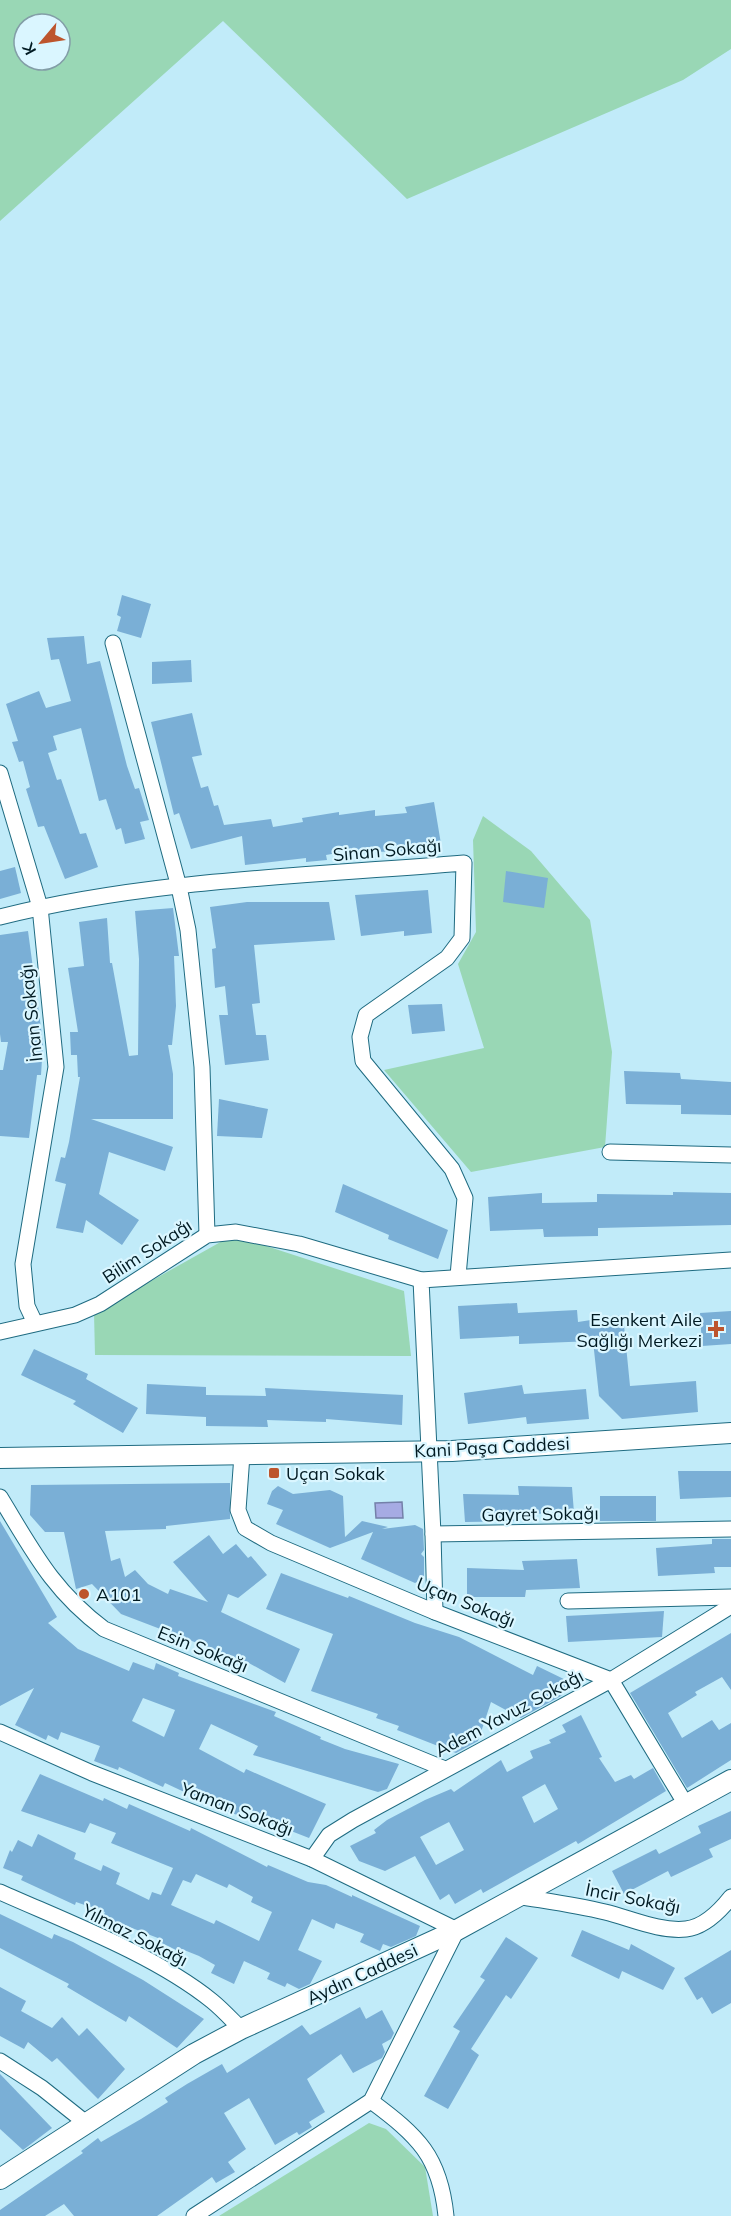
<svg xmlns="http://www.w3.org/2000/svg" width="731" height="2216" viewBox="0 0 731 2216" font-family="Mulish,sans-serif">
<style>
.green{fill:#99d7b5;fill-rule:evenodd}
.water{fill:#a6abe3;stroke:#7480a9;stroke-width:1.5}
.building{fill:#7aafd6;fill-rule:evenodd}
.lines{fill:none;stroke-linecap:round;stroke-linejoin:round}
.street-casing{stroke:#1f6b81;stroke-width:17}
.secondary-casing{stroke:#1f6b81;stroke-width:22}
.street{stroke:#fff;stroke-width:15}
.secondary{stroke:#fff;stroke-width:20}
.poi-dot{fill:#bd552d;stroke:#daf6ff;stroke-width:2}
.labels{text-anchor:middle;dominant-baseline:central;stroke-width:4.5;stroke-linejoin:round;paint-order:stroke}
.street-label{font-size:18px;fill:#001a22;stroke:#daf6ff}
.poi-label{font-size:18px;fill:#001a22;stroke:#daf6ff;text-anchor:start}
</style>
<rect width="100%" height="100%" fill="#c1ebf9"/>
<g class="green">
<path d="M0,0H731V49L683,80L407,199L223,21L0,221ZM24,24H60V60H24Z"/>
<path d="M483,816L531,851L590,920L612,1052L605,1147L471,1172L384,1070L484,1048L458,964L476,932L473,840Z"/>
<path d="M233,1235L404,1291L411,1356L95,1355L94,1313Z"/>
<path d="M369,2123L386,2129L425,2167L433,2216H219Z"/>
</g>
<path class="water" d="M402,1502L403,1518H376L375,1503Z"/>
<g class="building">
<path d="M122,595L151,604L141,638L117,631L121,617L117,615Z"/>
<path d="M84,636L87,664L100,661L127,766L135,789L139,788L149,820L140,822L145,839L125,844L121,828L116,830L106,799L99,801L81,728L53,736L57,750L48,753L57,780L61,779L80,834L86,833L98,867L65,879L44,826L38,827L26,789L30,787L23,761L19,762L12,742L18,741L6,704L39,691L46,708L71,701L59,659L51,660L47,638Z"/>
<path d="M191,660L192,682L152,684V662Z"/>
<path d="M192,713L202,755L192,757L201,788L208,786L214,806L218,805L224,825L271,819L273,827L303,822L302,818L339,812V815L375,810V816L407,813L405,807L434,802L441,844L415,850L378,852L354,854V850L326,855L327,860L306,862V858L245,865L242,836L191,849L179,813L174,815L151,722Z"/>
<path d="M15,867L21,893L0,899V871Z"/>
<path d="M506,871L548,878L544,908L503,902Z"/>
<path d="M428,890L432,933L404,936V931L361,936L355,895Z"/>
<path d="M247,902H329L335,940L254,945L260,1003L252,1004L256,1035H266L269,1060L225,1065L219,1015H228L225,986L215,988L212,949L216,948L210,907Z"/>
<path d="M173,908L179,956H174L176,1006L172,1045H168L173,1074V1119H91L173,1147L165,1171L109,1152L99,1194L139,1220L122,1245L86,1220L83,1233L56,1228L66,1184L55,1181L61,1157L65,1158L69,1142L80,1077H78L77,1055H71L70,1032H78L68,968L84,966L79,922L107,918L110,963H112L129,1056L138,1055L139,959L135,911Z"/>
<path d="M28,931L43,1043L41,1075H37L29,1138L0,1136V1070H3L8,1042H1L0,1034V935Z"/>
<path d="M442,1004L445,1031L412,1034L408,1005Z"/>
<path d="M624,1071L680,1073L681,1079L731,1082V1115L681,1114V1105L626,1104Z"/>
<path d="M219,1099L268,1109L262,1138L217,1136Z"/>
<path d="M343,1184L448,1230L438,1259L388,1239L389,1235L335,1212Z"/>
<path d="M673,1192L731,1193V1225L598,1228V1236L544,1237L543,1229L490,1231L488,1197L542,1193V1203L597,1202V1194L673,1195Z"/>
<path d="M517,1303L518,1313L577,1310L578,1322L623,1315L630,1386L696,1381L698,1412L622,1419L599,1396L593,1341L519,1344V1336L460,1339L458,1306Z"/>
<path d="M731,1311V1344L702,1346L700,1313Z"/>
<path d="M34,1349L88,1374L86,1379L138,1408L123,1433L73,1404L76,1401L21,1375Z"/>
<path d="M147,1384L206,1387V1395L266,1396L265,1388L403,1395L402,1425L326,1419V1422L267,1420L268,1427L206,1426V1417L146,1414Z"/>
<path d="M522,1385L524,1394L586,1389L589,1419L527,1424L526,1417L468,1424L464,1393Z"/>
<path d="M678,1471H731V1497L680,1499Z"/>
<path d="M230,1483V1519L166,1526V1529L105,1531L111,1561L120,1558L125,1577L135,1570L148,1584L168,1594L170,1589L208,1602L173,1562L209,1535L223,1554L236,1544L248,1558L251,1556L267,1575L238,1598L228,1594L221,1612L300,1649L285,1683L247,1662L121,1614L92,1584L76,1589L64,1532H45L30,1515L31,1485Z"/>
<path d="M278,1486L293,1494L330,1490L343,1496L345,1537L362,1521L388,1527L382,1529L415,1525L423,1529L424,1550L421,1554L424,1557V1579L415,1583L361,1559L373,1532L330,1548L276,1524L283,1510L267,1504L272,1491Z"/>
<path d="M518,1486L572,1487L574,1513L520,1514V1521L465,1522L463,1494L519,1495Z"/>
<rect x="600" y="1496" width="56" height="25"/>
<path d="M0,1521L57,1617L48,1623L78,1649L129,1671L133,1662L154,1670L156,1663L179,1673L178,1676L276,1712L274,1716L321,1737L320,1739L345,1749L399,1764L387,1789L378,1792L253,1755L258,1746L211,1724L199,1749L244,1773L246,1769L326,1804L309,1838L253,1816L252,1820L223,1810L165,1783L163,1787L119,1767L118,1770L94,1761L100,1746L61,1732L58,1740L48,1735L46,1740L15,1725L34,1688L0,1706ZM143,1698L175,1710L164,1737L132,1721Z"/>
<path d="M712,1539H731V1567H714L715,1573L658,1576L656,1548L712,1544Z"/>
<path d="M577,1559L580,1588L526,1590L525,1597H467V1568L524,1570L522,1561Z"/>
<path d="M281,1573L326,1590L348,1598L349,1596L415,1623L459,1637L533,1675L537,1666L572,1683L561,1696L521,1718L491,1702L478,1741L456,1753L397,1730L399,1726L376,1718L378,1714L311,1691L333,1634L266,1609Z"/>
<path d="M664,1611L662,1637L568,1642L566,1616Z"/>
<path d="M731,1633V1690L722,1677L695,1692L697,1695L668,1713L682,1738L712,1720L719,1730L731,1723V1760L687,1788L630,1693Z"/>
<path d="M581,1715L602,1757L599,1758L615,1782L631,1775L634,1779L653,1768L666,1791L578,1844L576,1841L483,1893L481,1889L455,1904L449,1894L440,1900L415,1856L385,1871L359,1861L350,1846L376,1833L374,1830L387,1820L425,1800L451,1789L454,1792L501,1760L507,1772L533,1758L530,1751L551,1743L549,1740L566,1732L562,1725ZM545,1784L558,1809L534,1823L522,1797ZM449,1822L464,1850L436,1865L420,1837Z"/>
<path d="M40,1774L103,1801L104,1798L127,1809L129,1804L190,1831L191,1828L267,1867L268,1865L308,1882L326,1885L352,1897V1895L420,1926L416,1936L391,1947L383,1944L380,1951L360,1942L364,1934L336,1923L334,1929L312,1919L298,1950L322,1961L310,1984L299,1989L287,1983L285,1987L267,1979L270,1973L244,1961L234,1984L211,1973L215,1965L199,1956L184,1950L182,1953L162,1943L163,1940L119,1923L118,1926L102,1919L105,1912L76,1902L75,1905L21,1880L23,1876L3,1868L10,1850L12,1852L18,1840L32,1847L38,1834L76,1853L74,1859L101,1871L103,1865L120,1873L116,1884L149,1900L152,1892L161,1895L173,1868L111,1843L116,1833L90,1823L85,1833L21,1811ZM196,1874L227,1888L229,1884L253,1897L251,1902L272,1912L259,1941L216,1920L214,1924L171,1905L183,1880L191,1883Z"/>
<path d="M731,1811V1839L709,1849L713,1857L671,1877L668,1871L624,1894L612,1871L656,1849L659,1854L701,1833L698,1826Z"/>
<path d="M0,1914L52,1939L54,1934L73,1942L143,1980L204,2019L177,2048L129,2016L126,2022L67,1987L69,1984L0,1948Z"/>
<path d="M582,1930L629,1950L631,1944L675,1968L663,1990L622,1971L619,1979L571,1956Z"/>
<path d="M506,1937L538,1958L511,1999L506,1995L471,2049L479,2055L448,2109L424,2096L460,2031L453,2027L485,1980L480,1977Z"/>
<path d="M731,1950V2003L712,2014L702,1997L697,2000L684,1978Z"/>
<path d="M0,1987L26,2001L21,2011L52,2028L62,2017L79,2036L87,2028L125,2069L98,2099L57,2058L52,2062L28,2042L24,2049L0,2036Z"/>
<path d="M360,2007L366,2019L382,2010L394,2033L391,2039L382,2044L385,2052L382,2058L353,2073L341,2054L307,2079L325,2112L309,2122L312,2127L299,2135L297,2132L275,2145L249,2098L224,2113L246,2149L228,2162L235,2172L216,2183L212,2177L157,2216H74L64,2204L45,2216H0V2210L83,2153L81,2151L98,2138L101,2142L141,2119L168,2102L165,2098L187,2084L222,2064L227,2073L302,2025L310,2035Z"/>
<path d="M0,2074L52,2128L23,2150L0,2129Z"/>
</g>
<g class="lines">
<g class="street-casing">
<g id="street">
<path d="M113,643L179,887L188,930L202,1067L207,1235"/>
<path d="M0,773L40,907L56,1067L23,1264L27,1306L35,1323"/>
<path d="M0,917C150,879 310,876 464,863L462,938L447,958L366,1015L360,1037L363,1061L452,1169L465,1198L458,1276"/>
<path d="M610,1152L731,1155"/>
<path d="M731,1260L421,1280L433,1534L731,1529"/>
<path d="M0,1332L75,1315L100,1304L207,1235L236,1232L299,1244L421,1280"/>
<path d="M242,1455L238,1510L245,1528L271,1543L435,1612L611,1680L685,1803"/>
<path d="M0,1497C33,1551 52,1590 104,1629L445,1769"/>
<path d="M433,1534L435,1612"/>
<path d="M568,1601L731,1597"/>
<path d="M0,1732L92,1773L312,1859L457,1930L371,2101L194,2216"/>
<path d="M312,1859L329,1835L353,1820L611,1680L731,1606"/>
<path d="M0,1892C67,1922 155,1955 212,2001C222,2009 232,2020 241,2029"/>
<path d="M517,1896C546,1901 576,1905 605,1912C630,1918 660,1932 686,1929C705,1927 720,1911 731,1897"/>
<path d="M0,2061L42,2088L86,2123"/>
<path d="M371,2101C418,2136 440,2156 446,2216"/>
</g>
</g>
<g class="secondary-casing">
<g id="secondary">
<path d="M0,1458L452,1451L731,1433"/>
<path d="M0,2179L194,2054L241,2029L457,1930L731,1780"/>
</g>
</g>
<use href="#street" class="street"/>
<use href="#secondary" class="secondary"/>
</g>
<g class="poi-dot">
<path d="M713 1320h6v6h6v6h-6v6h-6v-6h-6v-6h6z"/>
<rect x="268" y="1467" width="12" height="12" rx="3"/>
<circle cx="84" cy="1594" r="6"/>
</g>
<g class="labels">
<g class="street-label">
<text transform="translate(387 850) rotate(-5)">Sinan Sokağı</text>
<text transform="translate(31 1013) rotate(-96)">İnan Sokağı</text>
<text transform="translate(147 1251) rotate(-33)">Bilim Sokağı</text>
<text transform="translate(492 1447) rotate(-3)">Kani Paşa Caddesi</text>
<text transform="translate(540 1514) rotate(-1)">Gayret Sokağı</text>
<text transform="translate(466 1602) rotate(22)">Uçan Sokağı</text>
<text transform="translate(203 1649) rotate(22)">Esin Sokağı</text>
<text transform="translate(509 1713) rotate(-28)">Adem Yavuz Sokağı</text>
<text transform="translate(237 1809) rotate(21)">Yaman Sokağı</text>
<text transform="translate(633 1898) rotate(11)">İncir Sokağı</text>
<text transform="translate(135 1935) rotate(27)">Yılmaz Sokağı</text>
<text transform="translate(362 1974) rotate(-25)">Aydın Caddesi</text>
</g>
<g class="poi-label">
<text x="702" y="1319" text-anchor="end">Esenkent Aile<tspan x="702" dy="21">Sağlığı Merkezi</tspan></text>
<text x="286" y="1473">Uçan Sokak</text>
<text x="96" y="1594">A101</text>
</g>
</g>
<g transform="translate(42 42) rotate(241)"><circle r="28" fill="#daf6ff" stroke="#839ea7" stroke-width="1.5"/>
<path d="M0-4.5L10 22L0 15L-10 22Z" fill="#bd552d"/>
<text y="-9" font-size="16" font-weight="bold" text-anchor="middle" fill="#001a22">K</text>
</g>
</svg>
